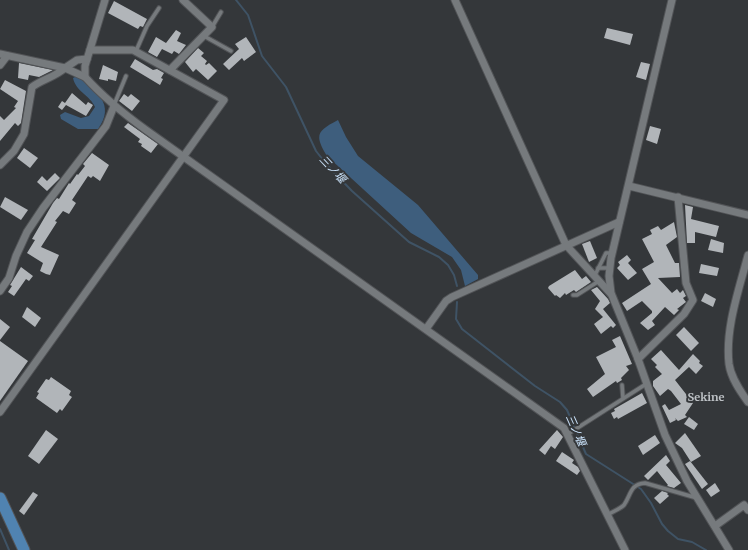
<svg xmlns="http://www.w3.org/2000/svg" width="748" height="550" viewBox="0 0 748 550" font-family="Merriweather,'Noto Sans JP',serif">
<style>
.green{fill:#3e5e7d}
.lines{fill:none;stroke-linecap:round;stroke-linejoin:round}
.stream{stroke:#3f5365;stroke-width:2}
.building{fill:#b1b5b9}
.lane-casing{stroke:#525457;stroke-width:5.5}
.street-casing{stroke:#525457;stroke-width:9}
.primary-casing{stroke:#525457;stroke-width:13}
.lane{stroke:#767a7d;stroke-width:3.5}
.street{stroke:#767a7d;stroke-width:7}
.primary{stroke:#5083b1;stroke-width:11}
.labels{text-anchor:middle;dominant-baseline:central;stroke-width:4;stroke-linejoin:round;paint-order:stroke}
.water-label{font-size:11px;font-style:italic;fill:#cce4fc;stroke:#34373a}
.neighbourhood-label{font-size:11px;font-weight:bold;fill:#bdc1c5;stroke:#34373a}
</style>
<rect width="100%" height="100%" fill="#34373a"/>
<g class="green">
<path d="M77,76C96,89 116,105 98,129H78L61,119L60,115L65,112L81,118L89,116L95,107C90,95 76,92 73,78Z"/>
<path d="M338,120L346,137L358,156L418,205L478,275V279L465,286L461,270L452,257L411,233L327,156C314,135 317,131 338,120Z"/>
</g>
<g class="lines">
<g class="stream">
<path d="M236,0L248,15L262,56L286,87L316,151L327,165L352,191L409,242L439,257L448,265L454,275L457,286"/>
<path d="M457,302L456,319L462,329L535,386L560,402L567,410L586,454L641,489L651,503L662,524L668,531L678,539L692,542L706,550"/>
<path d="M0,529L9,550"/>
</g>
</g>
<g class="building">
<path d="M114,1L147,19L143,27L140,26L138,29L108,13Z"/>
<path d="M607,28L633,34L630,45L604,38Z"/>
<path d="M176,30L181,33L177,41L186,45L179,54L174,51L172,54L162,49L157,57L148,52L156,37L166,43Z"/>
<path d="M246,37L256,52L244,61L242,58L229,70L223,64L239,49L235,44Z"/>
<path d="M198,48L204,53L201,56L207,61L205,64L206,65L209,63L217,71L208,80L196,69L193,72L185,62Z"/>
<path d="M135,59L153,70L157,69L164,73L161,78L163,79L160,85L130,67Z"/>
<path d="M641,62L650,64L646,80L636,77Z"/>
<path d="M19,63L53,70L39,77L29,75L28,80L18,78Z"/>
<path d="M103,65L118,72L116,81L108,79V81L99,79Z"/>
<path d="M5,80L26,91L21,123L18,126L15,123L0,141V116L4,120L16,108L14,107L18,101L0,89Z"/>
<path d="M72,93L86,105L88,102L93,105L86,116L66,105L62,110L58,107L62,101L65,103Z"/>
<path d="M124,94L128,97L131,94L140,101L132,111L119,101Z"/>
<path d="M128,123L158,144L151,153L141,146L142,144L138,142L140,139L124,127Z"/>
<path d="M650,126L661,129L657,144L646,140Z"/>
<path d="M24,148L38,158L30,168L17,158Z"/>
<path d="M92,153L109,165L100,181L93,176L91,178L88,176L72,200L76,203L69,214L63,211L55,221L57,222L41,247L59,255L50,275L46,274L40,271L43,263L27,253L35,240L32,239L53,203L57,198L59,199L69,183L70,184L77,174L78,175L85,166L83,164Z"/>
<path d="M55,173L60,178L47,191L37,182L42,176L47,181Z"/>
<path d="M5,197L28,210L21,220L0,207Z"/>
<path d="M685,205L693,207L691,219L719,226L716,237L695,232V243H687Z"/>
<path d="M674,222L677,237L666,245L675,263H679L680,277L658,278L672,293L677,289L680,293L683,290L686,296L683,298L686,302L677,309L679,310L674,315L665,307L652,321L655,325L648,330L640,323L652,313V311L642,301L627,311L622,303L651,284L642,269L654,262L642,239L652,234L650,230L658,226L661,230Z"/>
<path d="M711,239L724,243L723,253L708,250Z"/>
<path d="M590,241L597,258L589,262L582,244Z"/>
<path d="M627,255L631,260L628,263L637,273L628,280L617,268L620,265L618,262Z"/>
<path d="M701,264L719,268L717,276L699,273Z"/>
<path d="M21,267L33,276L29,281L26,279L14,296L8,292L12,286L10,285Z"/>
<path d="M575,270L582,279L586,276L591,282L576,292L574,290L566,295L565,293L560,298L556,295L555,296L548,288L549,286Z"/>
<path d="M597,287L608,299L610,303L603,309L616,325L613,328L611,326L601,334L594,324L603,317L595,309L600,301L591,290Z"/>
<path d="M705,293L716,299L713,307L701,301Z"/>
<path d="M27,307L41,318L35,327L22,317Z"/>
<path d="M0,319L10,327L0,340Z"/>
<path d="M684,327L699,343L691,351L676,335Z"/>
<path d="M620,336L632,364L626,366L629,370L621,378L622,380L617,383L616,381L593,397L587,389L605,374L596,357L616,347L612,340Z"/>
<path d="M0,341L28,361L0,401Z"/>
<path d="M661,350L679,370L693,354L700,361L699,363L703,366L696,374L689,367L675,380L693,403L685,415L687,417L678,421L675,418L676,420L670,423L662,406L665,404L669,410L681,404L671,391L668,389L660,396L653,386V381L662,374L655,367L657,365L651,359Z"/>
<path d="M51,377L71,391L69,395L72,397L62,411L60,409L57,413L36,398L39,393L37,392L46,379L49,380Z"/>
<path d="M642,393L647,403L618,419L617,417L614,419L611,413L615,411L614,409Z"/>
<path d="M689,417L698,424L694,430L684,424Z"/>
<path d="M46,430L58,439L39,464L28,456Z"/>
<path d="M557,430L563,437L555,449L551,446L545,455L539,450Z"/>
<path d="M685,433L701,456L691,462L682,448L675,443Z"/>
<path d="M655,435L660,443L643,455L638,446Z"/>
<path d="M562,452L574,460L572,463L578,467L580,471L577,475L556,461Z"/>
<path d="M666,455L670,461L666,465L681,483L674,488L667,486L668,485L657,471L648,480L644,476Z"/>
<path d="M690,461L708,484L702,489L685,464Z"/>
<path d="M715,483L720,491L711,497L706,490Z"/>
<path d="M662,491L668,493L667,494L669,496L660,504L654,498Z"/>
<path d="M33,492L38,495L24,515L19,511Z"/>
</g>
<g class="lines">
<g class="lane-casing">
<g id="lane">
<path d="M212,27L221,12"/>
<path d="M204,36L231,51"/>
<path d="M136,51L147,26L159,8"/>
<path d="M114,105L126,76"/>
<path d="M598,268H610"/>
<path d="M595,275L606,253H612"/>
<path d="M573,295H577L599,281"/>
<path d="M622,385L623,398"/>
<path d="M568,434L646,384"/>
<path d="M607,515C612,512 620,509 624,505C631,495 630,484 645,483L697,498"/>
</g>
</g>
<g class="street-casing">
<g id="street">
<path d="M105,0L85,66V77C104,98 124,114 146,130L564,428L625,550"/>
<path d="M455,0L566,245L611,294"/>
<path d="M672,0L611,258L609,276L611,293L638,359L665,435L687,481L729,550"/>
<path d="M0,54L65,68L77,60L87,59"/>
<path d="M0,65L7,56"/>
<path d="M170,70L212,27L183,0"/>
<path d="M0,165L14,151L24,134L32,87C43,79 55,77 65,68L85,77"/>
<path d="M629,186L748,215"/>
<path d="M748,255C739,290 725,328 729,364C731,378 740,391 748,402"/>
<path d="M0,291L9,278L16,256L27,232L43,208L106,126L114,106"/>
<path d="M426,329L446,301L452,297L619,222"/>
<path d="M638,359L684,314L693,300L686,283L678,197"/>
<path d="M0,412L224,100L133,50H90"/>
<path d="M715,526L744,505L748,510"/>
</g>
</g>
<g class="primary-casing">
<path id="primary" d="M0,498L24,550"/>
</g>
<use href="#lane" class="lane"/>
<use href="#street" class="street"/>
<use href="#primary" class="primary"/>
</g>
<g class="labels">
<g class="water-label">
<text transform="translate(333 169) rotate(47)">三ノ堰</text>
<text transform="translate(576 430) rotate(66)">三ノ堰</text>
</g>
<g class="neighbourhood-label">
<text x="706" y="397">Sekine</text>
</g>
</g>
</svg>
